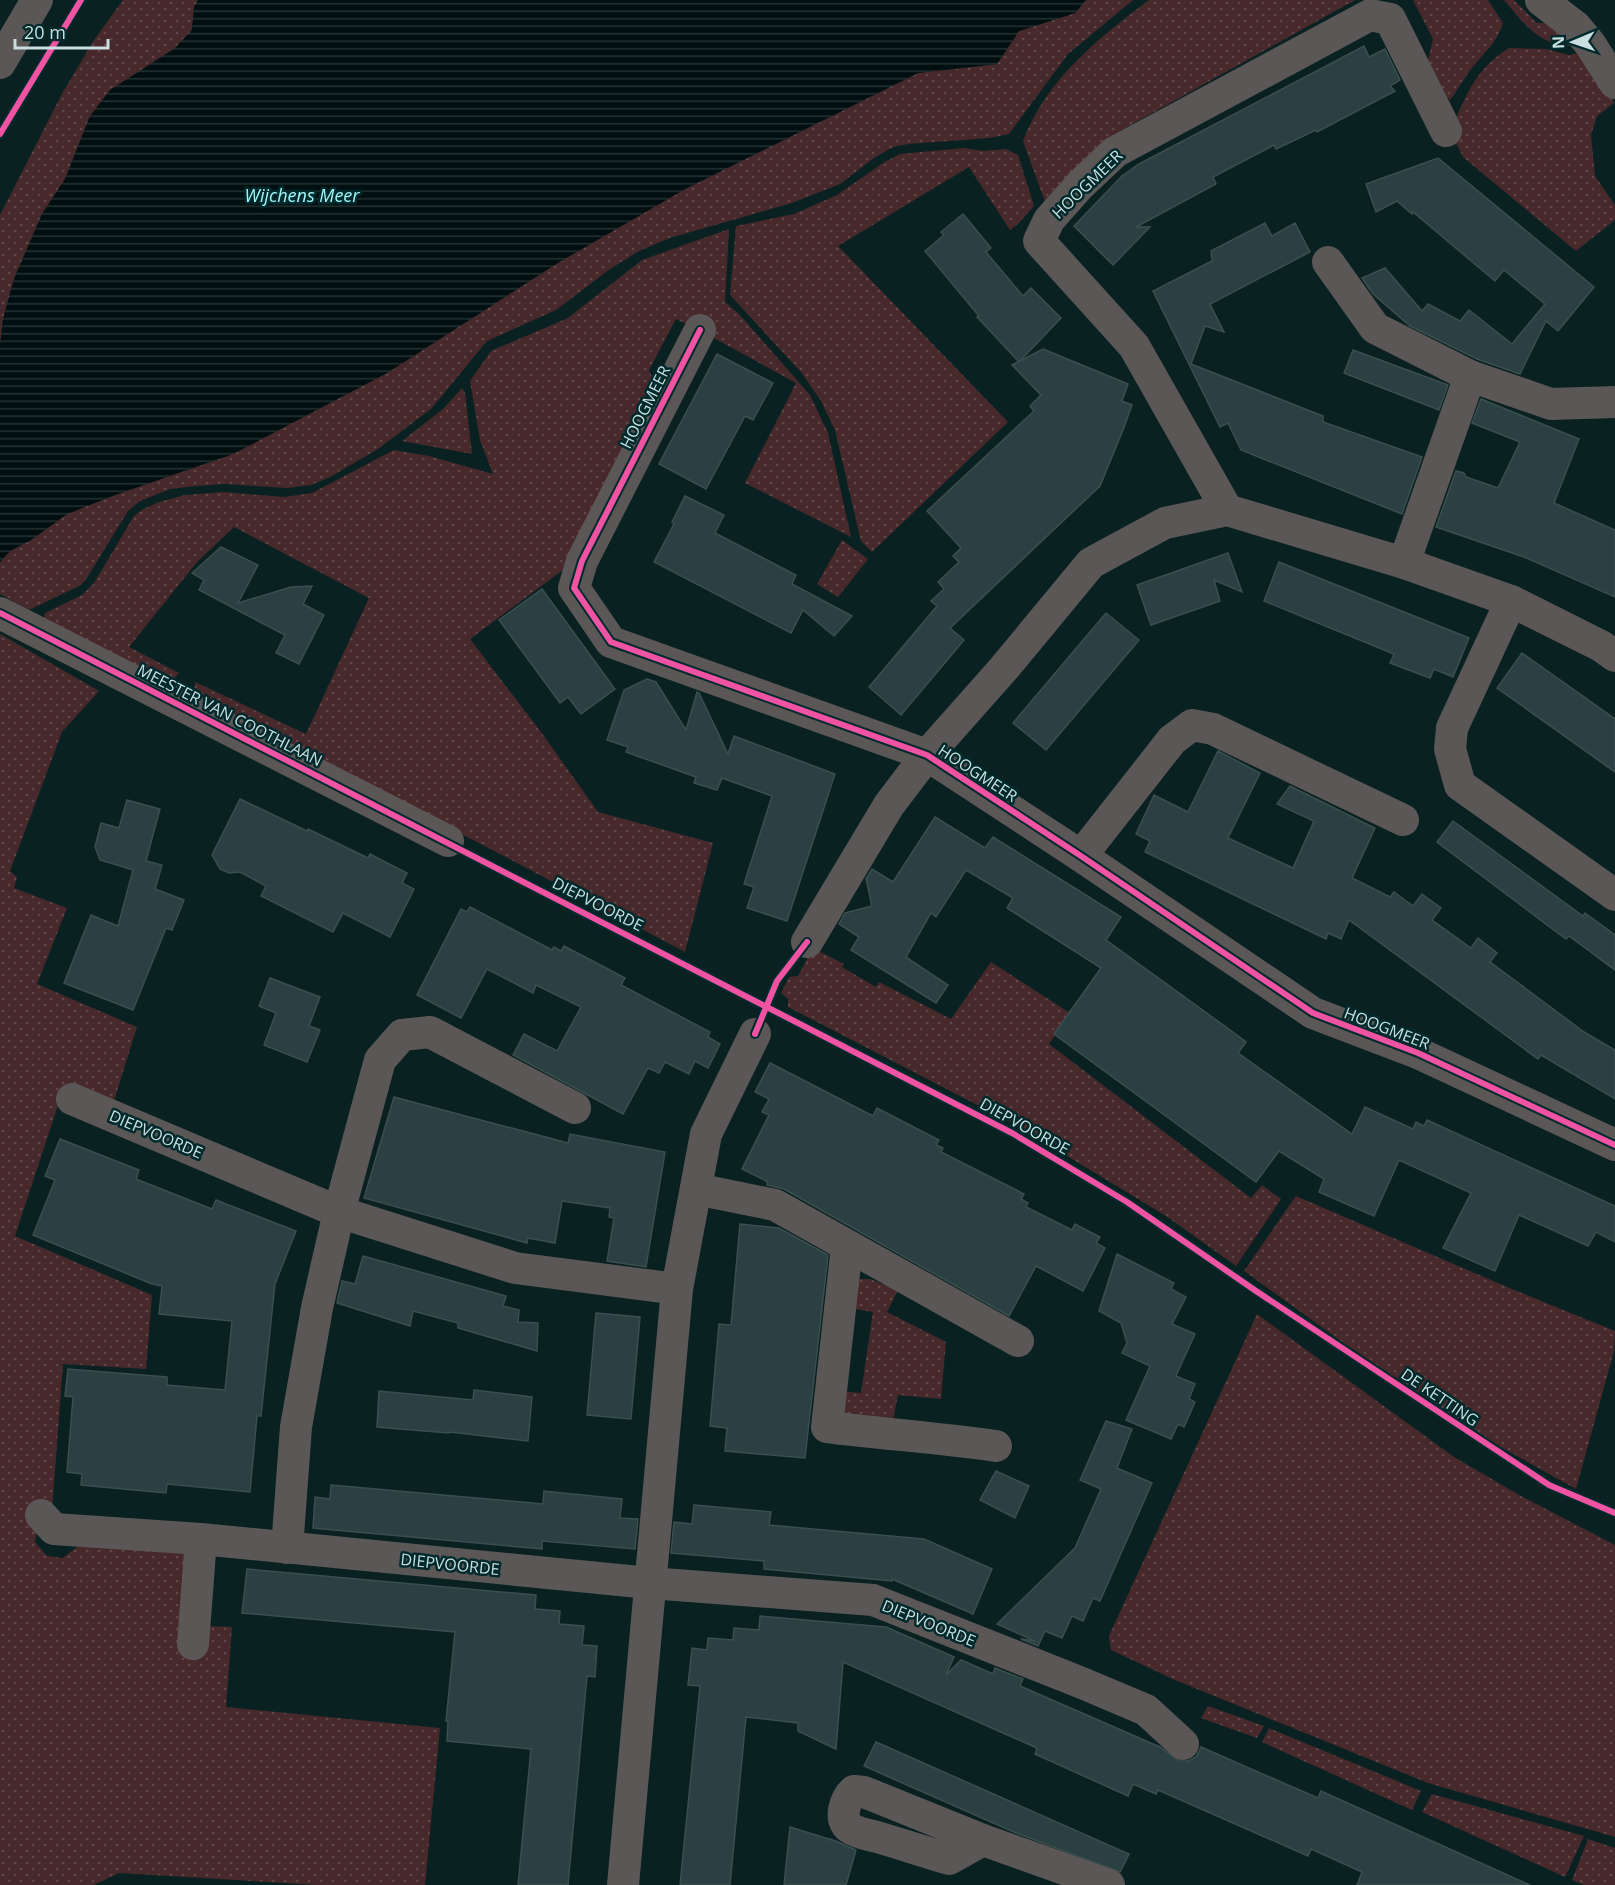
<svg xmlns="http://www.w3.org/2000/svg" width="1615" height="1885" viewBox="0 0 1615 1885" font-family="'Open Sans',sans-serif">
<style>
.grass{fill:url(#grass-dots)}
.water{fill:url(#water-rules)}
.building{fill:#2a4042;stroke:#3c4e4e;stroke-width:1.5}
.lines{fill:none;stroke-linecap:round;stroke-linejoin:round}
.minor{stroke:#5b5757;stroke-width:32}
.cycleway-casing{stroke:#002a2c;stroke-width:10}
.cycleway{stroke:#f153a3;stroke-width:6}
.labels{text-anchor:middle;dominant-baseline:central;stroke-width:5;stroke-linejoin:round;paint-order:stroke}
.street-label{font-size:16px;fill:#cadfe0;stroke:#002a2c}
.water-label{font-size:18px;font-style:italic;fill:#a0f6fa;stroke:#002a2c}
</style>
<defs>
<pattern id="grass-dots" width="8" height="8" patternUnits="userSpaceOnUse" patternTransform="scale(1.5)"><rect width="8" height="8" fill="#47282b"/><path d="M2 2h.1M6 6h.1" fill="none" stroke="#604749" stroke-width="1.8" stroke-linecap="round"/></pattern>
<pattern id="water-rules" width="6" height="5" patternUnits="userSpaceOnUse" patternTransform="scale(1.5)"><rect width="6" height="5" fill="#010f10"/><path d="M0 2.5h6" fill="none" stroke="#253232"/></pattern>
</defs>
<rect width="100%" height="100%" fill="#0a2122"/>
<g class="grass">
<path d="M123,0H198L194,7L192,30L175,48L90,116L65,179L42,214L14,279L3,319L0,346V215L63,92L94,40Z"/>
<path d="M1086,0H1133L1068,54L1009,134L990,138L908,144L893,147L874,158L840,184L792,203L670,238L639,251L610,269L556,310L487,341L431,409L378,449L330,477L311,485L288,488L224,484L196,486L170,489L140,501L128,511L85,581L79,586L29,610L0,594V562L10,551L31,540L67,514L115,495L233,454L387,373L556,264L685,189L918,73L997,64L1019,31L1075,13Z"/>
<path d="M1149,0H1355L1120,131L1099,148L1045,202L1023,141C1046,80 1098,38 1149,0Z"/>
<path d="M1413,0H1488L1503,23C1495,45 1490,46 1476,63C1466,74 1459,88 1450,100L1446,96L1428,61L1433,39Z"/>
<path d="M1504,0H1514L1537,23H1556L1575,45C1542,49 1524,24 1504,0Z"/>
<path d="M1509,48L1546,49L1569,55L1586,51L1614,103L1597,116L1591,135L1595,176L1615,205V220L1576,251L1463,157L1450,131C1467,95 1474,70 1509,48Z"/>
<path d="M964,148L983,151L1006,149L1018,155L1034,206L1019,223L1010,230L969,167L838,246L1008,422L872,552L861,541L835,430L821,401L801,372L730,295L736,226L794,214L837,195L883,163L900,154Z"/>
<path d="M729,229L725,302L739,314L810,395L828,433L851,537L745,483L796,383C756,362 717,338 676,319L649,370L658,391L567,567L470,639L541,732L598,812L713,843L685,952L481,844L194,700L195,682L306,734L369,598L234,527L197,562L129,647L179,673L167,686L43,624L45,613L82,595L94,583L134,516L143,509L159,502L185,495L223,492L284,497L312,493L394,450L429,456L493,474L480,440L470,381L491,351L568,318L642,260Z"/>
<path d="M462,388L465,393L472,454L402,441L443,409Z"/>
<path d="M842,540L868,559L838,597L817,584Z"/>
<path d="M0,634L99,691L62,732L10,871L17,877L14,888L67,908L37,984L137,1027L111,1110L62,1093L15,1236L152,1295L146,1369L63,1364L52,1510H40L35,1542L47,1556L63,1558L78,1546L189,1550L206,1626L232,1627L226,1707L440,1728L425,1885H317L119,1873L94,1885H0Z"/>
<path d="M813,948L844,964L842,967L876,987L879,982L951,1019L991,962L1070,1013L1049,1044L1251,1198L1262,1185L1281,1199L1236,1266L1166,1216L1016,1125L788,1007V999L781,993L789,977L798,976Z"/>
<path d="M1296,1196L1507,1287L1615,1331L1614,1351L1576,1489L1481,1436L1388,1375L1244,1271Z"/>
<path d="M856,1279H870L898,1290L887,1312L946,1342L941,1399L898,1395L892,1425L845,1418L838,1391L861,1393L873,1312L849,1308Z"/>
<path d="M1257,1314L1454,1457L1521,1496L1615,1545V1837L1428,1783L1175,1680L1111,1650L1109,1636Z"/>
<path d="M1208,1706L1264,1726L1257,1738L1201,1718Z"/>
<path d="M1269,1728L1421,1791L1412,1810L1262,1742Z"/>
<path d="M1432,1794L1584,1836L1565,1877L1422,1812Z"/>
<path d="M1588,1839L1615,1848V1885H1584L1572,1880Z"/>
</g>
<path class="water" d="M198,0H1086L1075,13L1019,31L997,64L918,73L685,189L556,264L387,373L233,454L115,495L67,514L31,540L10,551L0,562V346L3,319L14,279L42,214L65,179L90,116L110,90L175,48L192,30L194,7Z"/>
<g class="building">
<path d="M1364,46L1369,57L1385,49L1400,80L1390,86L1395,91L1317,132L1316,130L1276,149L1274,145L1213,177L1216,184L1136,227H1150L1113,265L1074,226L1122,176L1139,164Z"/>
<path d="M1438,158L1594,287L1558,331L1546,321L1520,374L1477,359L1410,326L1373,294L1362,278L1385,268L1422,311L1428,304L1460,321L1469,310L1512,344L1545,304L1504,270L1495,281L1413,212L1412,214L1397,201L1376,212L1366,184Z"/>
<path d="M963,214L991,248L986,252L1023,296L1031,288L1061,318L1019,362L977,317L979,316L925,251L944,235L941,232Z"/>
<path d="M1265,223L1272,236L1295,223L1310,252L1210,304L1224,332L1205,326L1191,364L1323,416V422L1422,457L1402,514L1241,450L1228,423L1220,427L1153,291L1212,261L1211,251Z"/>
<path d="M1043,349L1128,384L1122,401L1132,405L1123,430L1100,486L950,628L964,640L901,715L869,687L937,606L931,601L944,589L938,582L959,562L953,556L961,548L927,511L1034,411L1030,406L1041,395L1012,365Z"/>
<path d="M1353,350L1448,385L1439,410L1344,373Z"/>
<path d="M717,354L773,383L753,420L745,416L706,489L659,464Z"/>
<path d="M1481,399L1579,439L1554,503L1615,530V597L1524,557L1436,527L1456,471L1464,473L1466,477L1498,488L1520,442L1472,423Z"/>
<path d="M685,496L724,515L715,533L796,575L792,584L852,616L834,636L803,610L791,633L654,562L674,524L672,522Z"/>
<path d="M221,547L258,565L238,603L291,587L312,586L303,604L324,615L299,664L276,653L285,635L199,590L204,580L192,573Z"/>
<path d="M1228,553L1242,592L1214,580L1220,601L1151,625L1137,585Z"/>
<path d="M1279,562L1469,638L1453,677L1434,669L1430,678L1390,663L1394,654L1264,601Z"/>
<path d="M542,589L615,689L581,714L568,697L560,703L499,620Z"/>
<path d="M1106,613L1139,640L1046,750L1013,723Z"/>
<path d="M1522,653L1615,719V772L1497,688Z"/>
<path d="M647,679L656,682L686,730L697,692L699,693L728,754L734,736L835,774L787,921L747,908L754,887L744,884L772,796L722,778L717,790L694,783L696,777L626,752L628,747L607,740L624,690Z"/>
<path d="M1218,751L1260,773L1228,838L1293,868L1314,821L1277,804L1290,786L1375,828L1352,878L1390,897L1394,892L1413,906L1422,894L1441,908L1432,920L1471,948L1478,938L1497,953L1490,962L1584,1032L1615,1050V1099L1541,1055L1538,1059L1349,920L1341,939L1328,933L1326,939L1145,852L1150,841L1136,834L1154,795L1188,812Z"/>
<path d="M240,799L307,831L308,829L368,858L370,854L407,873L402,883L414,889L390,937L343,913L333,932L261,896L266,886L240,872L229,873L220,869L212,855Z"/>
<path d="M127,800L160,809L146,861L162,865L155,889L184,900L172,930L166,928L133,1010L64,983L91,915L118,926L133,870L100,860L95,847L101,823L119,828Z"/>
<path d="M935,817L985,848L993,837L1121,917L1106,940L1237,1035L1246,1042L1238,1053L1352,1134L1365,1107L1413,1129L1416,1122L1424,1126L1427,1120L1615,1206V1242L1596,1232L1588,1246L1519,1215L1495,1271L1443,1248L1471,1193L1399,1160L1374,1216L1319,1192L1324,1179L1279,1151L1256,1182L1054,1034L1101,968L1007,908L1013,898L966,870L936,917L931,913L906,957L948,985L936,1003L851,950L859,937L839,924L845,913L872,906L866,879L872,869L893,882Z"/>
<path d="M1453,821L1583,916L1585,913L1615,935V970L1569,936L1566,939L1547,925L1437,842Z"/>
<path d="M470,907L552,950L554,947L561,951L564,946L608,969L625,978L621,985L710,1032L708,1037L720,1044L708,1068L695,1061L689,1074L665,1062L659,1073L648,1068L623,1114L513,1055L524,1034L557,1051L581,1007L536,985L533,993L487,969L461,1018L417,995L461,909L467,912Z"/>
<path d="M270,978L320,997L309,1026L320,1030L307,1062L264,1045L276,1013L259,1006Z"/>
<path d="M770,1063L873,1116L877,1108L939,1140L936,1145L943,1148L941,1152L1024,1194L1021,1199L1028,1203L1026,1207L1072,1230L1075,1224L1100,1237L1096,1243L1105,1248L1083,1291L1036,1266L1009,1316L784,1189L767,1185L768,1182L742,1169L769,1115L762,1112L769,1099L755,1092Z"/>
<path d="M394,1097L568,1143L570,1134L665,1152L646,1267L607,1261L614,1218L609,1217L610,1208L562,1201L555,1243L528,1238L527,1243L364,1198Z"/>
<path d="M60,1139L139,1170L136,1179L212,1209L216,1200L296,1231L275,1284L261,1416H257L250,1492L167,1484L166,1493L81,1485L82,1474L67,1472L73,1397L65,1396L68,1369L167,1377V1385L225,1390L232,1321L159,1314L162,1286L152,1284L33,1235L55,1180L45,1176Z"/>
<path d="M740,1224L779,1228L828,1255L805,1458L725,1451L727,1428L710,1426L719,1324L731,1325Z"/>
<path d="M1117,1254L1174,1283L1171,1289L1186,1297L1172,1324L1195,1334L1176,1376L1195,1384L1189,1399L1195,1402L1184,1427L1178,1424L1171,1439L1126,1420L1150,1366L1122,1353L1127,1343L1121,1323L1099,1311Z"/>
<path d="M363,1256L506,1296L503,1306L519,1310L518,1322L538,1323L537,1351L458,1328V1323L413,1311L410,1326L337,1303L342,1281L355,1284Z"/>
<path d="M596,1313L640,1317L631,1419L587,1415Z"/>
<path d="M474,1390L532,1397L528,1441L450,1432L449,1433L377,1427L379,1391L473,1400Z"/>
<path d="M1106,1421L1132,1429L1117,1468L1152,1483L1100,1601L1093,1598L1083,1621L1072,1616L1062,1638L1045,1631L1038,1646L1021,1639L1035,1641L997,1624L1075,1548L1101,1489L1080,1480Z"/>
<path d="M996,1471L1029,1486L1015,1518L980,1500Z"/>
<path d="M331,1485L543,1504L544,1491L622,1499L620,1518L638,1519L635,1549L542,1541V1549L313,1528L315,1497L330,1499Z"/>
<path d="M694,1505L771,1512L769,1525L924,1539L992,1569L973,1614L892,1579V1581L764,1569V1561L671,1553L674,1522L692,1524Z"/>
<path d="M247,1569L536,1595L535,1609L560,1611L559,1624L584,1626L582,1645L597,1646L595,1677L587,1676L568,1885H518L531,1749L447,1741L448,1721H446L455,1632L242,1613Z"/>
<path d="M760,1616L886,1627L954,1657L946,1675L961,1660L993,1674L995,1668L1023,1679L1020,1686L1160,1747L1179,1761H1188L1196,1757L1201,1747L1318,1798L1321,1791L1530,1885H1357L1362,1872L1311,1849L1308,1856L1158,1790L1156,1794L1133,1784L1128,1796L1035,1754L1037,1748L843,1662L836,1749L798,1731V1723L746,1717L730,1885H680L700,1686L688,1685L692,1648L707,1650L708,1638L733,1640L734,1628L759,1630Z"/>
<path d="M876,1742L1129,1854L1120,1872L1016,1833L864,1766Z"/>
<path d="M790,1827L829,1839V1841L830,1839L838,1842L856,1850L846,1885H784Z"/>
</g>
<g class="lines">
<g class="minor">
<path d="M1541,0L1576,27L1590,44L1615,83"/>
<path d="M0,63L37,0"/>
<path d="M1328,262L1375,328L1470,376L1551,404L1615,402"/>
<path d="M700,330L582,561L574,588L611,642L927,755L1081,856L1313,1013L1418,1053L1615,1145"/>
<path d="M1227,510L1134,346L1039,241L1049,220L1080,185L1115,152L1370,15L1390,19L1446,131"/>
<path d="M1404,563L1470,376"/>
<path d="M1511,601L1452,728L1450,749L1460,785L1615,895"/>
<path d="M0,613L448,841"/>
<path d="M1081,856L1172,740L1192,725L1213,729L1403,820"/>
<path d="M807,942L889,805L927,755L1005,667L1091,563L1165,523L1227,510L1404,563L1511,601L1601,646L1615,656"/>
<path d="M72,1099L339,1212L515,1268L677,1289"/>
<path d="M696,1189L775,1205L1018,1341"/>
<path d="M847,1246L827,1427C883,1434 940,1438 996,1446"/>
<path d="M41,1515L54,1529L201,1539L650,1583L873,1600L1082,1683L1146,1710L1183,1744"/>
<path d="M287,1548L296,1427L317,1308L339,1212L380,1060L402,1035L430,1032L575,1108"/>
<path d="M193,1644L201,1539"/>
<path d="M983,1840L949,1859C925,1852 901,1844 877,1837C869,1835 857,1833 850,1828C838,1820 845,1799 854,1791L864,1792L983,1840L1109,1885"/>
<path d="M623,1885L677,1289L706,1134L755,1034"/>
</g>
<g class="cycleway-casing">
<g id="cycleway">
<path d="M0,134L81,0"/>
<path d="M700,330L582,561L574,588L611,642L927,755L1081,856L1313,1013L1418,1053L1615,1145"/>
<path d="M0,613L1012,1133L1127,1202L1256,1291L1549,1485L1615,1513"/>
<path d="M755,1034L777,981L807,942"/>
</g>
</g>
<use href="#cycleway" class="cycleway"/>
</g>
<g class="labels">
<g class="street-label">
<text transform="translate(1087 184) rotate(-44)">HOOGMEER</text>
<text transform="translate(645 407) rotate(-63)">HOOGMEER</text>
<text transform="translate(230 715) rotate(27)">MEESTER VAN COOTHLAAN</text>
<text transform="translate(978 773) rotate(33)">HOOGMEER</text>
<text transform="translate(598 904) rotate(27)">DIEPVOORDE</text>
<text transform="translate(1387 1028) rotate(21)">HOOGMEER</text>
<text transform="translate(1025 1126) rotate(29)">DIEPVOORDE</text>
<text transform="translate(156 1134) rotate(23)">DIEPVOORDE</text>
<text transform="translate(1440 1397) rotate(34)">DE KETTING</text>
<text transform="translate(450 1564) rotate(6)">DIEPVOORDE</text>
<text transform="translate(929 1623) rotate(22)">DIEPVOORDE</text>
</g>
<g class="water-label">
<text x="302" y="195">Wijchens Meer</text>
</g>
</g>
<g transform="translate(1573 42) rotate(268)" stroke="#002a2c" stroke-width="4.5" paint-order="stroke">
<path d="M0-4.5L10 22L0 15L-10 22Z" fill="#cadfe0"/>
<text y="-9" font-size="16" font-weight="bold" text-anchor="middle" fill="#cadfe0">N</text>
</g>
<path d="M15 39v9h93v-9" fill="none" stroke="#cadfe0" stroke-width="3"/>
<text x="24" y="39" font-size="18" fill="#cadfe0" stroke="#002a2c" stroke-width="4.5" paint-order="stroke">20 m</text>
</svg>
